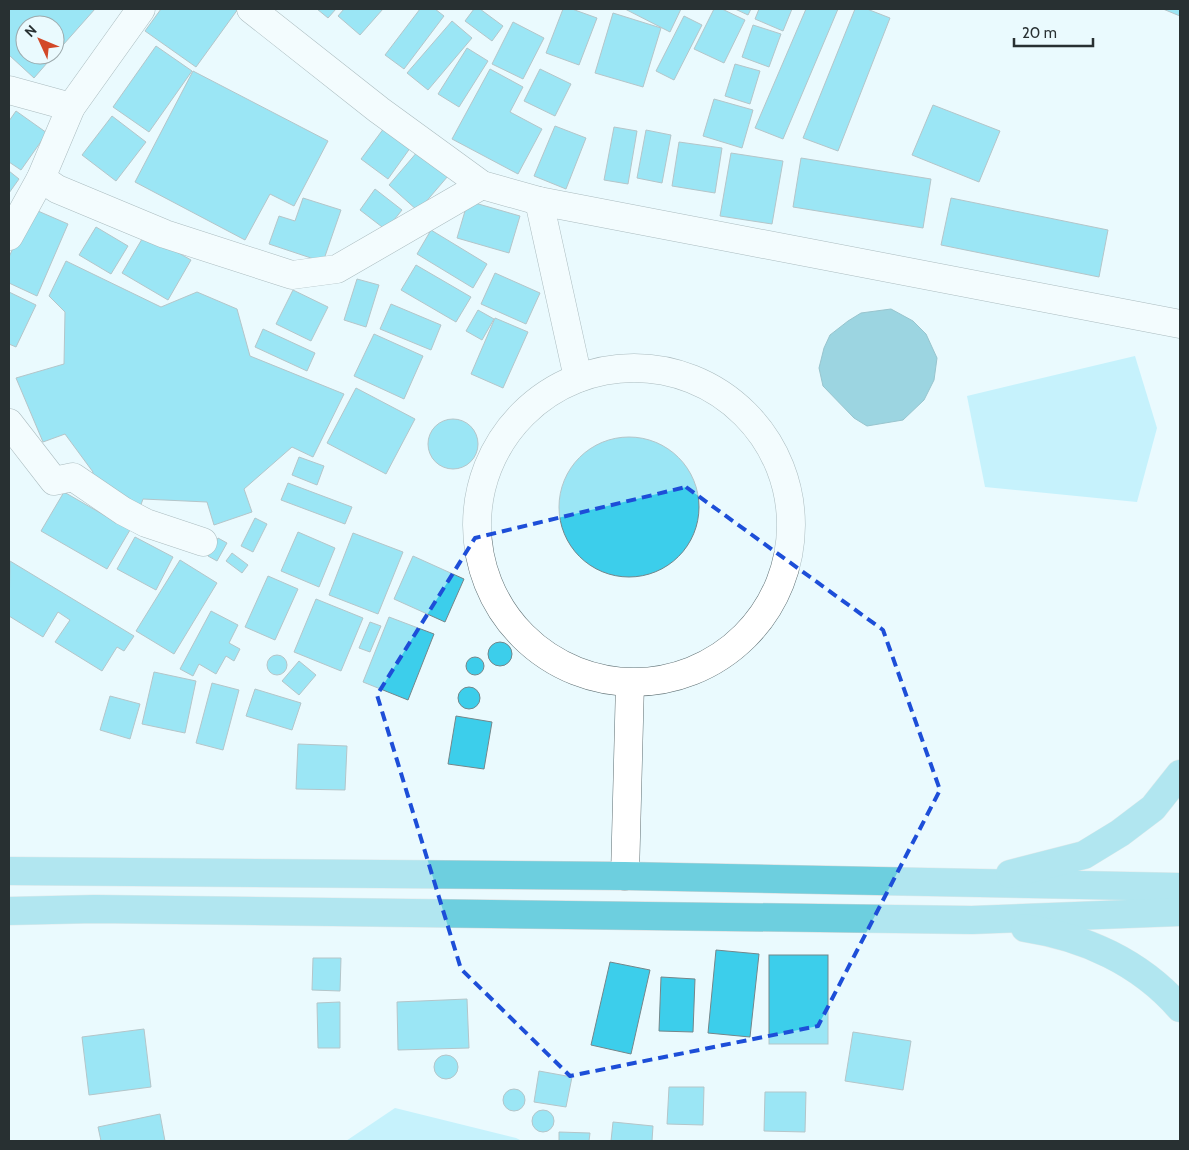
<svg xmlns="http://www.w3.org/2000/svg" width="1189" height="1150" viewBox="0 0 1189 1150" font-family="Cabin,sans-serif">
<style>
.green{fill:#9ce8fa}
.water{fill:#3ea8be;stroke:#378494}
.building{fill:#3cceeb;stroke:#74868a}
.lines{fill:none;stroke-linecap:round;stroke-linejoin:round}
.minor-casing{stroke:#5f7074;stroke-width:29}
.major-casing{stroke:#d4d6d6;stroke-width:29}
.minor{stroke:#fff;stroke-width:28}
.major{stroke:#6dcfdf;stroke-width:28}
.marked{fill:none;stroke:#1d4ed8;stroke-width:4;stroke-dasharray:10 6;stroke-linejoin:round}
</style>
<rect width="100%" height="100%" fill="#eafafe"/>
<g class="green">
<path d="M1135,356L1157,428L1137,502L985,487L967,396Z"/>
<path d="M395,1108L516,1138L522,1141H346Z"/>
</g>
<path class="water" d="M891,309L913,321L926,334L937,358L934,380L924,400L903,420L867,426L854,418L823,386L819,368L824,348L830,335L848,321L861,313Z"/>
<g class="building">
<path d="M9,9H95L55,54V25H25V55H54L34,78L9,55Z"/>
<path d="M161,9H238L196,67L145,31Z"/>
<path d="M317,9H336L328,18Z"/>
<path d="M344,9H383L360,35L338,16Z"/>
<path d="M420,9H435L444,16L404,69L385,55Z"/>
<path d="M474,9H480L503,26L492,41L465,21Z"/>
<path d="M563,9H572L597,18L579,65L546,53Z"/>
<path d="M625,9H681L670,32Z"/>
<path d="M714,9H722L745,20L724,63L694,49Z"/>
<path d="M735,9H751L748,15Z"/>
<path d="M759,9H792L783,31L755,19Z"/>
<path d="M806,9H838L783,139L755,128Z"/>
<path d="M855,9H867L890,18L838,151L803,138Z"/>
<path d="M1163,9H1180V16Z"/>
<path d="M613,13L661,28L643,87L595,73Z"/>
<path d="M684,16L702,25L674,80L656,71Z"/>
<path d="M452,21L472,38L428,90L407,73Z"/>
<path d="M513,22L544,38L523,79L492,64Z"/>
<path d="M753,25L781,34L769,67L742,57Z"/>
<path d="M156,46L192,71L149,132L113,107Z"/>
<path d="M467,48L488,61L459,107L438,94Z"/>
<path d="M735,64L760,71L750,104L725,96Z"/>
<path d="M490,69L523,87L510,112L542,129L518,174L452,139Z"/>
<path d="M540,69L571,84L555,116L524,101Z"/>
<path d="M193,71L328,141L294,206L270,194L245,240L135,182Z"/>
<path d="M714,99L753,110L742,148L703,136Z"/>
<path d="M933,105L1000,131L979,182L912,155Z"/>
<path d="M16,111L47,133L21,170L9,162V121Z"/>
<path d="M112,116L146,142L116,181L82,155Z"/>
<path d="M387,124L413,144L388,179L361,159Z"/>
<path d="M555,126L586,138L566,189L534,176Z"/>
<path d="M614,127L637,131L628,184L604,180Z"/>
<path d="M646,130L671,135L662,183L637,178Z"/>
<path d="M679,142L722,148L715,193L672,186Z"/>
<path d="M418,151L448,176L418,211L389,185Z"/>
<path d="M731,153L783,161L772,224L720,216Z"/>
<path d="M801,158L931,179L923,228L793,207Z"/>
<path d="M9,171L19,179L9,193Z"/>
<path d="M375,189L402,210L386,230L360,210Z"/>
<path d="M303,198L341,210L323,262L269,244L279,216L295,221Z"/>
<path d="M951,198L1108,230L1099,277L941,245Z"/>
<path d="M468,201L520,216L509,253L457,238Z"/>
<path d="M31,208L68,224L37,296L9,283V257Z"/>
<path d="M96,227L128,246L111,274L79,255Z"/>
<path d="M431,230L487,264L473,288L417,254Z"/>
<path d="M145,234L191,260L168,300L122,273Z"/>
<path d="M66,261L161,307L197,292L237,309L250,356L344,394L313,457L292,447L244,489L252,512L214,525L207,502L143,499L139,510L89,481L93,472L65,434L43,442L16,378L64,364L65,312L49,296Z"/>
<path d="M416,265L471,297L456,322L401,290Z"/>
<path d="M495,273L540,293L526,324L481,304Z"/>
<path d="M357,279L379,285L366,327L344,320Z"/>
<path d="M293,290L328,307L311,341L276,324Z"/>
<path d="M9,292L36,305L16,347L9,344Z"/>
<path d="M391,304L441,325L431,350L380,329Z"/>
<path d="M478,310L494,319L482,340L466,331Z"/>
<path d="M495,318L528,332L503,388L471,374Z"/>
<path d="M263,329L315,353L307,371L255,347Z"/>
<path d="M374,334L423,356L404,399L354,376Z"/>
<path d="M356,388L415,419L386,474L327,443Z"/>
<circle cx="453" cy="444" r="25"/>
<circle cx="629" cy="507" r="70"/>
<path d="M299,457L324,466L317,485L292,475Z"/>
<path d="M288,483L352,507L345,524L281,500Z"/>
<path d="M64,492L130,530L107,569L41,531Z"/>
<path d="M255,518L267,524L253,552L241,546Z"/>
<path d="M298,532L335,548L319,587L281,571Z"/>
<path d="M353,533L403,552L378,614L329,595Z"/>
<path d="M135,537L173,557L156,590L117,569Z"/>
<path d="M218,538L227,543L217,561L208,556Z"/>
<path d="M232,553L248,565L242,573L226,561Z"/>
<path d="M413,556L464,579L445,622L394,599Z"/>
<path d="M180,560L217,583L174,654L136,631Z"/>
<path d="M10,561L134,636L124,651L117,647L102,671L55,642L70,620L58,612L43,637L9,616Z"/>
<path d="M268,576L298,589L275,640L245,627Z"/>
<path d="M316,599L363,618L341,671L294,652Z"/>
<path d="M211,611L238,625L229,643L240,649L234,661L226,656L216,674L199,664L193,676L180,669Z"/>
<path d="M389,617L434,634L408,700L363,682Z"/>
<path d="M370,622L381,626L370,652L359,648Z"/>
<circle cx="500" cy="654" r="12"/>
<circle cx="277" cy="665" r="10"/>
<circle cx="475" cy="666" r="9"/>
<path d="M299,661L316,675L299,695L282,681Z"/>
<path d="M154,672L196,681L185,733L142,724Z"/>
<path d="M212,683L239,690L223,750L196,743Z"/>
<circle cx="469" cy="698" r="11"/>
<path d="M255,689L301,703L292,730L246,716Z"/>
<path d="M110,696L140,704L130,739L100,730Z"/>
<path d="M456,716L492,722L484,769L448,764Z"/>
<path d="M298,744L347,746L345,790L296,789Z"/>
<path d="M716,950L759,954L750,1037L708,1033Z"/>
<rect x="769" y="955" width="59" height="89"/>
<path d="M313,958H341L340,991L312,990Z"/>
<path d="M610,962L650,970L631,1054L591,1045Z"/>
<path d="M661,977L695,979L693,1032L659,1031Z"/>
<path d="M467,999L469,1048L398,1050L397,1002Z"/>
<path d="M340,1002V1048H318L317,1003Z"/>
<path d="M144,1029L151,1087L89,1095L82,1037Z"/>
<path d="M853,1032L911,1041L903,1090L845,1081Z"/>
<circle cx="446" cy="1067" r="12"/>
<path d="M539,1071L572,1077L566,1107L534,1102Z"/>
<path d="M669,1087H704L703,1125L667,1124Z"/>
<circle cx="514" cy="1100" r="11"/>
<path d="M765,1092H806L805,1132L764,1131Z"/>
<circle cx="543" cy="1121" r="11"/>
<path d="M160,1114L165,1141H101L98,1127Z"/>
<path d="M613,1122L653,1126L652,1141H611Z"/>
<path d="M559,1132L590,1133L589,1141H559Z"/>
</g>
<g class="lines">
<g class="minor-casing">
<g id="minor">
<path d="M251,9L379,110L482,185L539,201L1180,324"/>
<path d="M9,90L71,107"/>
<path d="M41,178L57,189L165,234L292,275L337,269L482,185"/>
<path d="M539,201L578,378"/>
<path d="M9,236L41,178L71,107L141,9"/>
<circle cx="634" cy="525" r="157"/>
<path d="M9,423L54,481L73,477L123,511L146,523L203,542"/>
<path d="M625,876L630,683"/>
</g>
</g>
<g class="major-casing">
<g id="major">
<path d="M9,871L625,876L1180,887"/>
<path d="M1010,874L1084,855L1120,833L1153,808L1180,774"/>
<path d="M9,911L95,909L972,920L1180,912"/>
<path d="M1025,928C1084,937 1140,962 1180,1008"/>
</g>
</g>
<use href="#minor" class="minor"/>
<use href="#major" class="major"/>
</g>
<path d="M0 0H1189V1150H0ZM686,487L883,630L940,790L818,1026L570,1076L461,969L377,695L475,538Z" fill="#eafafe" fill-opacity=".55" fill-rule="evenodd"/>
<path class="marked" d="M686,487L883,630L940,790L818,1026L570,1076L461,969L377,695L475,538Z"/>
<rect width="1189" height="1150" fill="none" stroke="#283032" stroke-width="20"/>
<g transform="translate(40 40) rotate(314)"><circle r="24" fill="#eafafe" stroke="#9ca9ac"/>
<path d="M0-4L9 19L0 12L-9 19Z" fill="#d24828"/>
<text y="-8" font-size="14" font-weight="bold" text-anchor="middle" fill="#283032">N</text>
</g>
<path d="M1014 38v8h79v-8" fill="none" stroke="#283032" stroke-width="2.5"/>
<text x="1022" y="38" font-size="15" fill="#283032" stroke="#eafafe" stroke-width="4" paint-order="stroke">20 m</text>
</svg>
